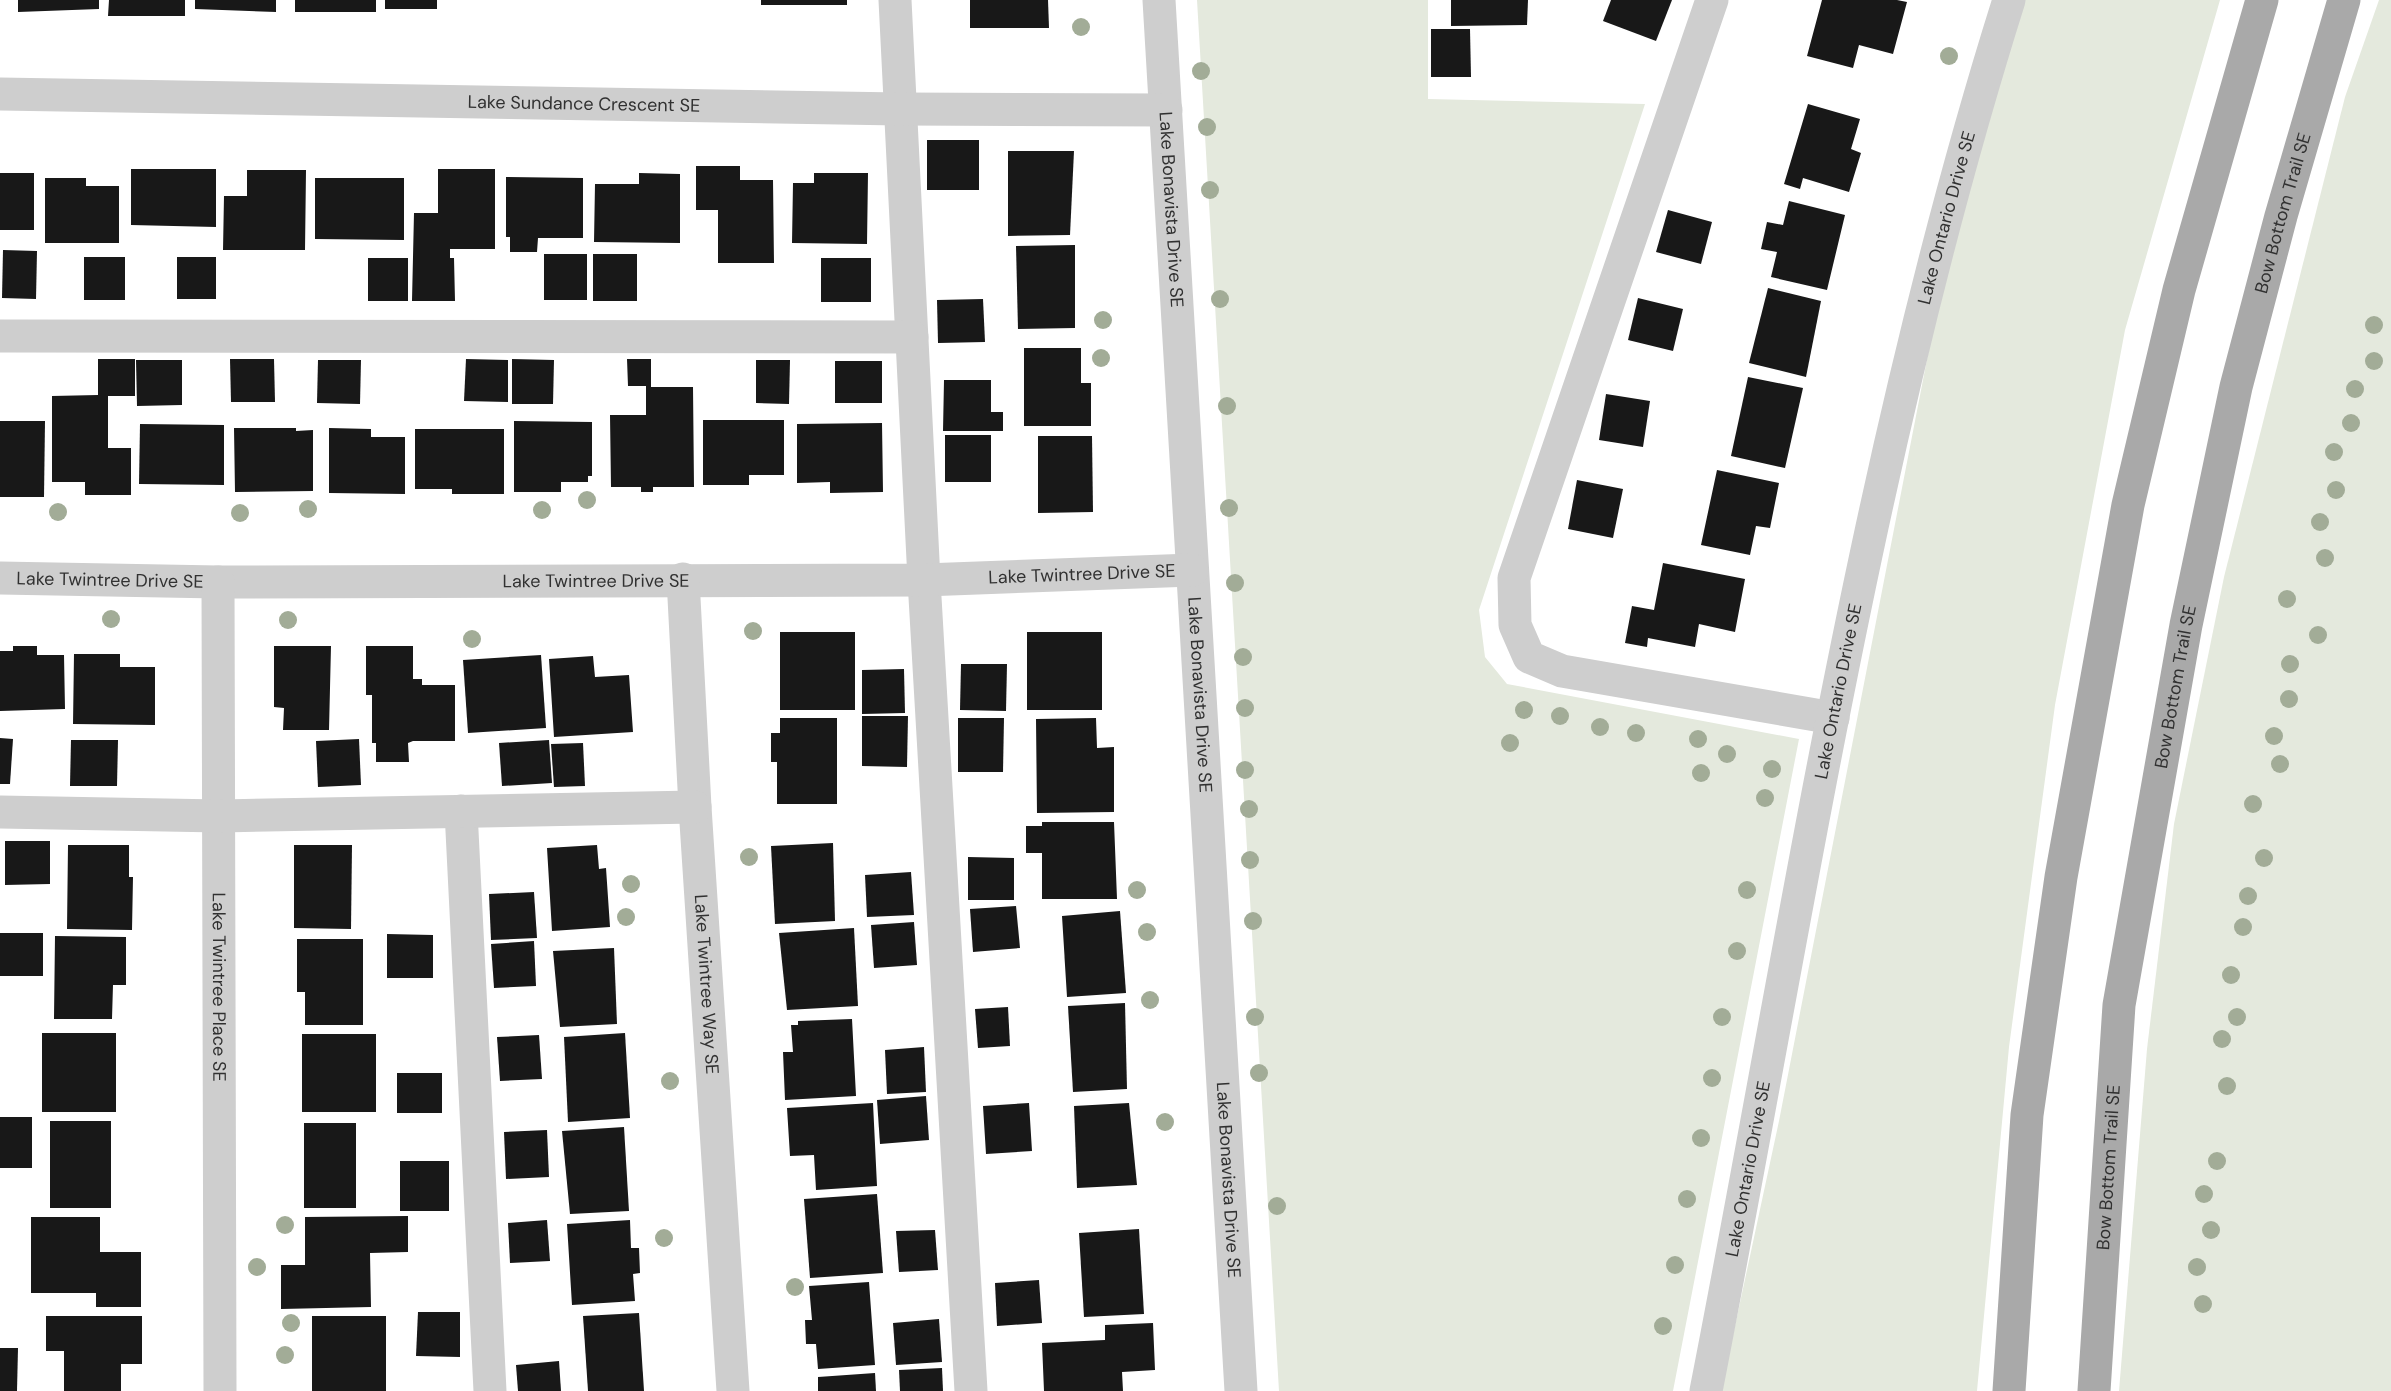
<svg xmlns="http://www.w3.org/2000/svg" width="2391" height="1391" viewBox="0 0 2391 1391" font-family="'DM Sans',sans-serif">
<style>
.green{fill:#e4e9dd}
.building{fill:#181818}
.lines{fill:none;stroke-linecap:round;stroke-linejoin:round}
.minor{stroke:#cecece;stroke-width:33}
.major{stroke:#a9a9a9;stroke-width:33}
.tree{fill:#a2ac97}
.labels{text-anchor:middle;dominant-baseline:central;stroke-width:6;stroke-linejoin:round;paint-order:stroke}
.street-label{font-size:18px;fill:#313131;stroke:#fff}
</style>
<rect width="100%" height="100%" fill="#fff"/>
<g class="green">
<path d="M1197,0H1428V99L1645,104L1479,610L1485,657L1507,684L1799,739L1673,1391H1279Z"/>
<path d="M2018,0H2220L2125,330L2055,705L2009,1047L1977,1391H1721L1779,1121L1936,313Z"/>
<path d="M2379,0H2391V1391H2119L2147,1049L2174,824L2224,577L2345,97Z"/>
</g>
<g class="building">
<path d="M18,0H99V9L18,12Z"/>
<path d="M109,0H185V16H108Z"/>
<path d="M195,0H276V12L195,9Z"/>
<rect x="295" y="0" width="81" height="12"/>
<rect x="385" y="0" width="52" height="9"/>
<rect x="761" y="0" width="86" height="5"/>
<path d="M970,0H1048L1049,28H970Z"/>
<path d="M1451,0H1528L1527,25L1451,26Z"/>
<path d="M1611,0H1672L1656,41L1603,21Z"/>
<path d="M1822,0H1897L1907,2L1893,54L1859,45L1853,68L1807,56Z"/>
<path d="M1431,29H1470L1471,77H1431Z"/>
<path d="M1808,104L1860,119L1851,149L1861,153L1849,192L1803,178L1800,189L1784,184Z"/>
<rect x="927" y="140" width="52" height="50"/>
<path d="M1008,151H1074L1070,235L1008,236Z"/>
<path d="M696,166H740V180H773L774,263H718V210H696Z"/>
<path d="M131,169H216V227L131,225Z"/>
<path d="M438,169H495V249H450V258H454L455,301H412L414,213H438Z"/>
<path d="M247,170H306L305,250H223L224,196H247Z"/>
<rect x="0" y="173" width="34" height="57"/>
<path d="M639,173L680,174V243L594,242L595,184H639Z"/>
<path d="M814,173H868L867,244L792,243L793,183H814Z"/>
<path d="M506,177L583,178V238H538L537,252H510V237H506Z"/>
<path d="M45,178H86V186H119V243H45Z"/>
<path d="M315,178H404V240L315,239Z"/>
<path d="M1789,201L1845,215L1827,290L1771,277L1777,252L1761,249L1767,222L1783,225Z"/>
<path d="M1668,210L1712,222L1701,264L1656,252Z"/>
<path d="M1075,245V328L1018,329L1016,246Z"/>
<path d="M3,250L37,251L36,299L2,298Z"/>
<rect x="544" y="254" width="43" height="46"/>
<rect x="593" y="254" width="44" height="47"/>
<rect x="84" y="257" width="41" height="43"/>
<rect x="177" y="257" width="39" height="42"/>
<rect x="368" y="258" width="40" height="43"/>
<rect x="821" y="258" width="50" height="44"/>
<path d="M1768,288L1821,301L1806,377L1749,363Z"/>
<path d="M1638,298L1683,309L1673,351L1628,340Z"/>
<path d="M983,299L985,342L938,343L937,300Z"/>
<path d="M1024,348H1081V383H1091V426H1024Z"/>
<path d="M98,359H135V396H108V448H131V495H85V482H52V396L98,395Z"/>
<path d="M230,359H274L275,402H231Z"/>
<path d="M466,359L508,360V402L464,401Z"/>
<path d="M512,359L554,360L553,404H512Z"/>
<path d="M627,359H651V387H693L694,487H653V492H641V487H611L610,415H646V386H628Z"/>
<path d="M136,360H182V405L137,406Z"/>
<path d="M318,360H361L360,404L317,403Z"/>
<path d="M756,360H790L789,404L756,403Z"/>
<rect x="835" y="361" width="47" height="42"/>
<path d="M1748,377L1803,388L1785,468L1731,456Z"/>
<path d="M944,380H991V412H1003V431H943Z"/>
<path d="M1606,394L1650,401L1643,447L1599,440Z"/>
<path d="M703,420H784V475H749V485H703Z"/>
<path d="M0,421H45L44,497H0Z"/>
<path d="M514,421L592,422V476H588V482H561V492H514Z"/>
<path d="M882,423L883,492L830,493V482L797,483V424Z"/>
<path d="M140,424L224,425V485L139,484Z"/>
<path d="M234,428H296V431L313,430V491L235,492Z"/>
<path d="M329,428L371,429V437H405V494L329,493Z"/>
<path d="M415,429H504V494H452V489H415Z"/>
<rect x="945" y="435" width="46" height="47"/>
<path d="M1038,436H1092L1093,512L1038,513Z"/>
<path d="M1717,470L1779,483L1770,528L1756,526L1750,555L1701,545Z"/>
<path d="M1577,480L1623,489L1613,538L1568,529Z"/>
<path d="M1663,563L1745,579L1735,632L1699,624L1695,647L1648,638L1647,647L1625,643L1632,606L1654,610Z"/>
<rect x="780" y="632" width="75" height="78"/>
<rect x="1027" y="632" width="75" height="78"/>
<path d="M13,646H37V655H64L65,709L0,711V651H13Z"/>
<path d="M274,646H331L329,730H283L284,708L274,707Z"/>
<path d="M366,646H413V679H422V685H455V741H413L408,743L409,762H376V743H372V695H366Z"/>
<path d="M74,654H120V667H155V725L73,724Z"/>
<path d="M541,655L546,728L468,733L463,660Z"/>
<path d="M593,656L595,677L629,675L633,732L554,737L549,659Z"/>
<path d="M961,664H1007L1006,711L960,710Z"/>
<path d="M904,669L905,713L862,714V670Z"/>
<path d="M862,716H908L907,767L862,766Z"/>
<path d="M780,718H837V804H777V762H771V733H780Z"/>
<path d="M958,718H1004L1003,772H958Z"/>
<path d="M1096,718L1097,748L1114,747V812L1037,813L1036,719Z"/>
<path d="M0,738L13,739L10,784H0Z"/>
<path d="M359,739L361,785L318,787L316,741Z"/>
<path d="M71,740H118L117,786H70Z"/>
<path d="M549,740L552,783L502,786L499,743Z"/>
<path d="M583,743L585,786L554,787L551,744Z"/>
<path d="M1042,822H1114L1117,899H1042V853H1026V826H1042Z"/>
<path d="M5,841H50V884L5,885Z"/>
<path d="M833,843L835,921L775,924L771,846Z"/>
<path d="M68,845H129V877H133L132,930L67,929Z"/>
<path d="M294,845H352L351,929L294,928Z"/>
<path d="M597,845L599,869L606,868L610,927L552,931L547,848Z"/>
<path d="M968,857L1014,858V900H968Z"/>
<path d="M911,872L914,915L867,917L865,875Z"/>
<path d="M534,892L537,938L491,940L489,894Z"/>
<path d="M1016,906L1020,948L973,952L970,909Z"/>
<path d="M1120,911L1126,993L1067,997L1062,916Z"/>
<path d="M914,922L917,965L874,968L871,925Z"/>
<path d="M854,928L858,1006L787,1010L779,933Z"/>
<rect x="0" y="933" width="43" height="43"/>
<path d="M387,934L433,935V978H387Z"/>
<path d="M55,936L126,937V985H113L112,1019H54Z"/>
<path d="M297,939H363V1025H305V992H297Z"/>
<path d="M534,941L536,986L494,988L491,944Z"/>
<path d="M614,948L617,1024L560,1027L553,951Z"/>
<path d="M1125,1003L1127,1089L1073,1092L1068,1006Z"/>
<path d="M1008,1007L1010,1046L978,1048L975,1009Z"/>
<path d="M852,1019L856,1096L785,1100L783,1052H793L791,1025H798V1021Z"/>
<rect x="42" y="1033" width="74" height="79"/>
<path d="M625,1033L630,1118L568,1122L564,1037Z"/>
<rect x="302" y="1034" width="74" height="78"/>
<path d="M539,1035L542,1079L500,1081L497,1037Z"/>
<path d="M924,1047L926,1092L887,1094L885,1050Z"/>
<rect x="397" y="1073" width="45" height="40"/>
<path d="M926,1096L929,1140L880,1144L877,1100Z"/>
<path d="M873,1103L877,1186L816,1190L814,1155L790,1156L787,1108Z"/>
<path d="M1029,1103L1032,1151L986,1154L983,1106Z"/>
<path d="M1129,1103L1137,1185L1077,1188L1074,1106Z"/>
<rect x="0" y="1117" width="32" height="51"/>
<rect x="50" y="1121" width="61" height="87"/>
<rect x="304" y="1123" width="52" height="85"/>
<path d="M624,1127L629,1211L570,1214L562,1131Z"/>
<path d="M547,1130L549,1177L506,1179L504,1132Z"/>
<rect x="400" y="1161" width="49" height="50"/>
<path d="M877,1194L883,1273L810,1278L804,1199Z"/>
<path d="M408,1216V1252L370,1253L371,1307L281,1309V1265H305V1217Z"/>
<path d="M31,1217H100V1252H141V1307H96V1293H31Z"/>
<path d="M547,1220L550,1261L510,1263L508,1223Z"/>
<path d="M630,1220L631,1248H639L640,1273L633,1274L635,1301L572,1305L567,1224Z"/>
<path d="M1139,1229L1144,1314L1084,1317L1079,1233Z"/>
<path d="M935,1230L938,1270L899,1272L896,1231Z"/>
<path d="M1039,1280L1042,1323L997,1326L995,1283Z"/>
<path d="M869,1282L875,1365L818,1369L816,1344H806L805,1320H812L809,1286Z"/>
<path d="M418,1312H460V1357L416,1356Z"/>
<path d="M639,1313L644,1391H588L583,1316Z"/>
<path d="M46,1316H142V1364H121V1391H64V1351H46Z"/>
<rect x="312" y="1316" width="74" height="75"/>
<path d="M939,1319L942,1362L896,1365L893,1323Z"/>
<path d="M1153,1323L1155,1370L1122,1372L1123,1391H1044L1042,1343L1105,1340V1325Z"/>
<path d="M0,1348H18L17,1391H0Z"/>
<path d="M559,1361L561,1391H518L516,1365Z"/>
<path d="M942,1368L943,1391H900L899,1370Z"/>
<path d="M875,1373L876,1391H818V1377Z"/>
</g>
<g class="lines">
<g class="minor">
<path d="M895,0L924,580L971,1391"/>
<path id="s1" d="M1159,0L1241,1391"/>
<path d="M1712,0L1514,578L1515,625L1529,657L1562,671L1833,718"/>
<path id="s2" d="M0,94L900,109L1166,110"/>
<path d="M0,336L912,337"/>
<path id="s3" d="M0,578L218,582L924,580L1192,570"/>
<path id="s4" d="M683,579L695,807L733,1391"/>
<path id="s5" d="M218,582L220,1391"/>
<path d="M461,811L490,1391"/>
<path d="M0,812L220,816L695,807"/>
<path id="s6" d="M1706,1391C1797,926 1866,453 2009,0"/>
</g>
<g class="major">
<path d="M2009,1391L2027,1115L2061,877L2128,505L2179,290L2262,0"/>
<path id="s7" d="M2094,1391L2119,1005L2186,625L2236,387L2281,216L2344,0"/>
</g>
</g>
<g class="tree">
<circle cx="1081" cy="27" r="9"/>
<circle cx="1949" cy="56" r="9"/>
<circle cx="1201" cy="71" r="9"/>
<circle cx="1207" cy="127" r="9"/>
<circle cx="1210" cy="190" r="9"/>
<circle cx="1220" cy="299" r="9"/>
<circle cx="1103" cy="320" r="9"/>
<circle cx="2374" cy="325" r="9"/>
<circle cx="1101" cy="358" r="9"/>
<circle cx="2374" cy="361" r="9"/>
<circle cx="2355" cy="389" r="9"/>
<circle cx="1227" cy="406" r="9"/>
<circle cx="2351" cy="423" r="9"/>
<circle cx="2334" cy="452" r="9"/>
<circle cx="2336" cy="490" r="9"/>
<circle cx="587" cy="500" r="9"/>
<circle cx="1229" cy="508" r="9"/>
<circle cx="308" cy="509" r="9"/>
<circle cx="542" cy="510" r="9"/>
<circle cx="58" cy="512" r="9"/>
<circle cx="240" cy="513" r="9"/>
<circle cx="2320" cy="522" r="9"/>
<circle cx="2325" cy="558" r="9"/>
<circle cx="1235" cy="583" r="9"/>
<circle cx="2287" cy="599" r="9"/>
<circle cx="111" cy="619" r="9"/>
<circle cx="288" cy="620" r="9"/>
<circle cx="753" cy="631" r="9"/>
<circle cx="2318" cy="635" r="9"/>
<circle cx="472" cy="639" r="9"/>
<circle cx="1243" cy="657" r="9"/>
<circle cx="2290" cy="664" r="9"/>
<circle cx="2289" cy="699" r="9"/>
<circle cx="1245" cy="708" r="9"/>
<circle cx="1524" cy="710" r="9"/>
<circle cx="1560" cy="716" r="9"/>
<circle cx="1600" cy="727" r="9"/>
<circle cx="1636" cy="733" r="9"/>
<circle cx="2274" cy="736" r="9"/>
<circle cx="1698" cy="739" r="9"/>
<circle cx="1510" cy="743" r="9"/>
<circle cx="1727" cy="754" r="9"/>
<circle cx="2280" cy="764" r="9"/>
<circle cx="1772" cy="769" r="9"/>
<circle cx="1245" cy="770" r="9"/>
<circle cx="1701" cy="773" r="9"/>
<circle cx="1765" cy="798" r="9"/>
<circle cx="2253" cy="804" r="9"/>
<circle cx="1249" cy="809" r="9"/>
<circle cx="749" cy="857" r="9"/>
<circle cx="2264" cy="858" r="9"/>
<circle cx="1250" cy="860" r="9"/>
<circle cx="631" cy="884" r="9"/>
<circle cx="1137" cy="890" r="9"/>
<circle cx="1747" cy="890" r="9"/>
<circle cx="2248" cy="896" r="9"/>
<circle cx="626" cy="917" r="9"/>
<circle cx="1253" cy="921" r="9"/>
<circle cx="2243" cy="927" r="9"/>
<circle cx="1147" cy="932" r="9"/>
<circle cx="1737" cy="951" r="9"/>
<circle cx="2231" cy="975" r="9"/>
<circle cx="1150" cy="1000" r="9"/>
<circle cx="1255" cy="1017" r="9"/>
<circle cx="1722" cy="1017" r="9"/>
<circle cx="2237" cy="1017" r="9"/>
<circle cx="2222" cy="1039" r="9"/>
<circle cx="1259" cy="1073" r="9"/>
<circle cx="1712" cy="1078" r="9"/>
<circle cx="670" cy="1081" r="9"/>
<circle cx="2227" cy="1086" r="9"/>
<circle cx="1165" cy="1122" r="9"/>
<circle cx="1701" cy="1138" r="9"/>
<circle cx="2217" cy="1161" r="9"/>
<circle cx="2204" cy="1194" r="9"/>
<circle cx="1687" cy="1199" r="9"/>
<circle cx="1277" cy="1206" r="9"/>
<circle cx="285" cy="1225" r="9"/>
<circle cx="2211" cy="1230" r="9"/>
<circle cx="664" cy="1238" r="9"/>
<circle cx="1675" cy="1265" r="9"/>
<circle cx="257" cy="1267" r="9"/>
<circle cx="2197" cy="1267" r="9"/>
<circle cx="795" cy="1287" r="9"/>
<circle cx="2203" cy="1304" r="9"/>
<circle cx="291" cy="1323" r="9"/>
<circle cx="1663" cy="1326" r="9"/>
<circle cx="285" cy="1355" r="9"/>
</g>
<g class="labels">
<g class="street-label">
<text stroke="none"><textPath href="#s2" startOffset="584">Lake Sundance Crescent SE</textPath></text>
<text stroke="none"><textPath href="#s1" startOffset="210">Lake Bonavista Drive SE</textPath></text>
<text stroke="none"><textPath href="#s7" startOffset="1196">Bow Bottom Trail SE</textPath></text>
<text stroke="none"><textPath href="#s6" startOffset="1198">Lake Ontario Drive SE</textPath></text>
<text stroke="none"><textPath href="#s3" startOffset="1082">Lake Twintree Drive SE</textPath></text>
<text stroke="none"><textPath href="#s3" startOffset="110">Lake Twintree Drive SE</textPath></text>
<text stroke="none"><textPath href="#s3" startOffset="596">Lake Twintree Drive SE</textPath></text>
<text stroke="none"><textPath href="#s7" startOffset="710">Bow Bottom Trail SE</textPath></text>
<text stroke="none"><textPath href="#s6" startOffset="712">Lake Ontario Drive SE</textPath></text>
<text stroke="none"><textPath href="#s1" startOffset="696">Lake Bonavista Drive SE</textPath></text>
<text stroke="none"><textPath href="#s4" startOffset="406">Lake Twintree Way SE</textPath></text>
<text stroke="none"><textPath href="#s5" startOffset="405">Lake Twintree Place SE</textPath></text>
<text stroke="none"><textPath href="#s6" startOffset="226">Lake Ontario Drive SE</textPath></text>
<text stroke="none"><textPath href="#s7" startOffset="224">Bow Bottom Trail SE</textPath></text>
<text stroke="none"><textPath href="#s1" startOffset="1182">Lake Bonavista Drive SE</textPath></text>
</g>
</g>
</svg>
